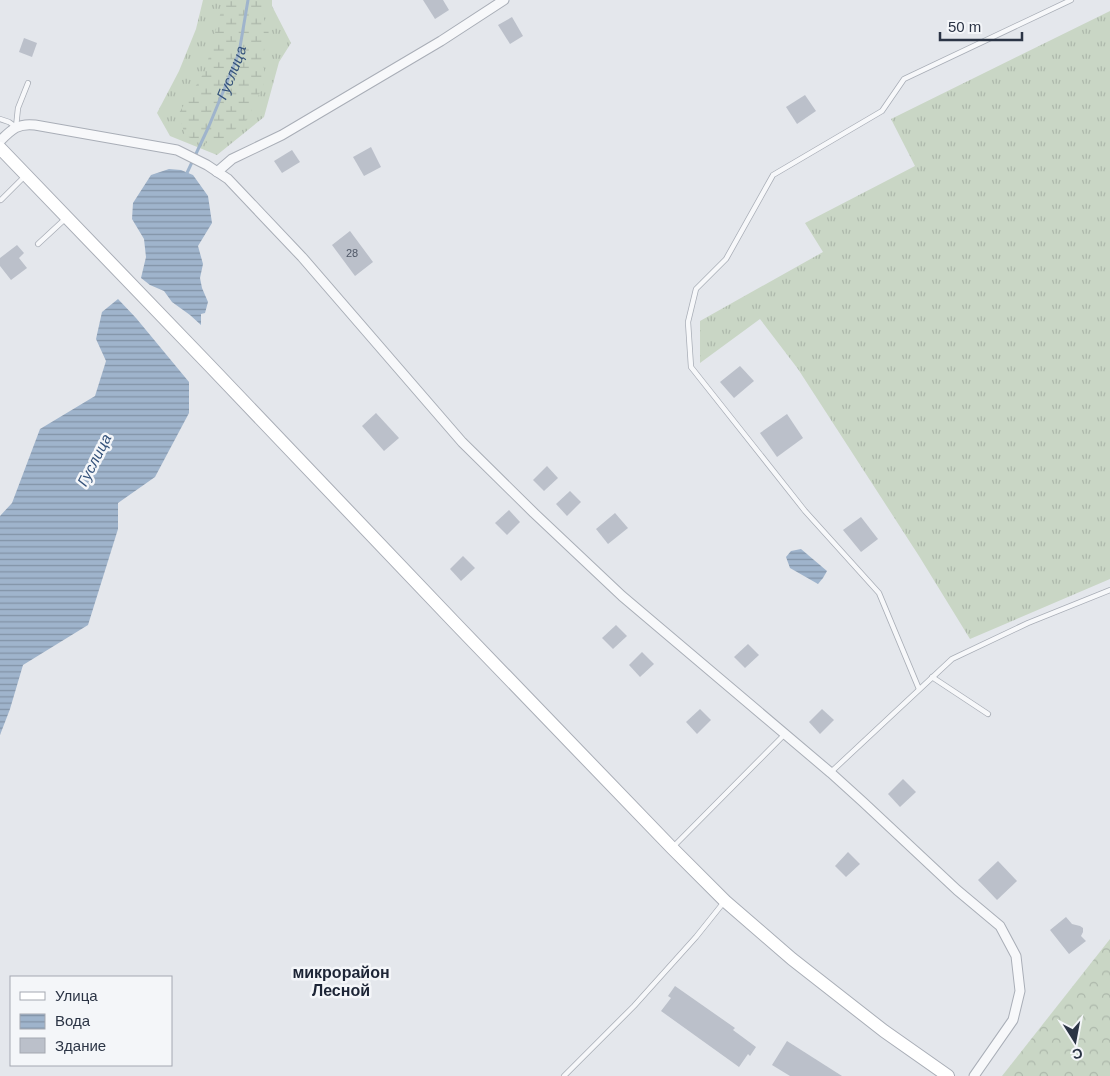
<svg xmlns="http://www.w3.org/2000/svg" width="1110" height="1076" viewBox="0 0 1110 1076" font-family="Arial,sans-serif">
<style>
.grass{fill:url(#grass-tufts)}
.forest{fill:url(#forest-crowns)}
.wetland{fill:url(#wetland-marsh)}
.water{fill:url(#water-rules)}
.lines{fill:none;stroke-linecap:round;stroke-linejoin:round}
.stream{stroke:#9fb4cc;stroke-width:3}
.building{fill:#bbc0ca}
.service-casing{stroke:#a9aeb7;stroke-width:6}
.minor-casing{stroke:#a9aeb7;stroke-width:11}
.secondary-casing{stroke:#a9aeb7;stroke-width:14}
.service{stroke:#f7f8fa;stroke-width:4.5}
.minor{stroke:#f7f8fa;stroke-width:9}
.secondary{stroke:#fff;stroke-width:12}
.labels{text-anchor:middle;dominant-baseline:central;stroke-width:5;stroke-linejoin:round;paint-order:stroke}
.number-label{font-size:11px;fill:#4f5766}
.water-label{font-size:15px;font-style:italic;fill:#34527a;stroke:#f4f6f9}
.quarter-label{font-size:16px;font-weight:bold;fill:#1d2536;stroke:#f4f6f9}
</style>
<defs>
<pattern id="grass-tufts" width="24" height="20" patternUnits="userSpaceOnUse" patternTransform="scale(1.25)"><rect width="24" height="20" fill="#c9d6c5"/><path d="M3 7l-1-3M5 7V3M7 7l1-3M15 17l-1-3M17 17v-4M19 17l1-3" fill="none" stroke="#adb8ab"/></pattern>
<pattern id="forest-crowns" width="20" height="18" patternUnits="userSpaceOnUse" patternTransform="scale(1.25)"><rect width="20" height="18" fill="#c9d6c5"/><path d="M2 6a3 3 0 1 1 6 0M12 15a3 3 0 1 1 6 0" fill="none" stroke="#adb8ab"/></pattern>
<pattern id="wetland-marsh" width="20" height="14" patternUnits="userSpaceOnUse" patternTransform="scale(1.25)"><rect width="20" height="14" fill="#c9d6c5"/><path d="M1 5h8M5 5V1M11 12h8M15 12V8" fill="none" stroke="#adb8ab"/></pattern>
<pattern id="water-rules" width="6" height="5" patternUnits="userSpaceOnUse" patternTransform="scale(1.25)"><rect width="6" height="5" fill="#9fb4cc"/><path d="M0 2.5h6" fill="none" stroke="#8293a7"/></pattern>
</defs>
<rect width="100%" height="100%" fill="#e4e7ec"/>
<g class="grass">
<path d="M203,0H272V6L291,43L279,62L264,117L217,155L170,136L157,113L179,71L196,29Z"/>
<path d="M1110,11V579L970,639L919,556L798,369L760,319L700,363V321L823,252L805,223L915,166L891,119Z"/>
</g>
<path class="forest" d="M1110,939V1076H1002Z"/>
<path class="wetland" d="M224,0H265L263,16L269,34L264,51V84L247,120L219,142L209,144L185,136L179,113L205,71Z"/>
<g class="water">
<path d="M169,169L181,170L193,175L208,196L212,223L198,246L203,264L200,278L202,288L208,302L205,313L201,314V325L190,315L172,302L164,291L150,285L141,278L146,257L144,239L132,219L133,203L151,175Z"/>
<path d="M118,299L136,318L189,382V413L155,477L118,503V529L88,625L23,665L10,709L0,735V516L12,503L40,429L95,396L106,361L96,339L102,312Z"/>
<path d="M801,549L827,571L823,578L818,584L790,568L786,557L791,551Z"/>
</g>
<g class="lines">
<path class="stream" id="s1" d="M186,175L209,126L239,53L248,0"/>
</g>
<g class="building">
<path d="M423,0H443L449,10L435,19Z"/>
<path d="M512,17L523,36L510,44L498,25Z"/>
<path d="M24,38L37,43L32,57L19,52Z"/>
<path d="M805,95L816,111L797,124L786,107Z"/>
<path d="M371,147L381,167L364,176L353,157Z"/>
<path d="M292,150L300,162L282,173L274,161Z"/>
<path d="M350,231L373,262L355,276L332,245Z"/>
<path d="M17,245L24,253L19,258L27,268L11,280L0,266V258Z"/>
<path d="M740,366L754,381L734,398L720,382Z"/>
<path d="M376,413L399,438L384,451L362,426Z"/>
<path d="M787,414L803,438L777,457L760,433Z"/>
<path d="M547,466L558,478L544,491L533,480Z"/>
<path d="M570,491L581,502L567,516L556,504Z"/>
<path d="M509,510L520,522L507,535L495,523Z"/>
<path d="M615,513L628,528L608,544L596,529Z"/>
<path d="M861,517L878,539L861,552L843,530Z"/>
<path d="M463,556L475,568L461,581L450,569Z"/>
<path d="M616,625L627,636L613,649L602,638Z"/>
<path d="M748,644L759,655L745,668L734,657Z"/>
<path d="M642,652L654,664L640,677L629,665Z"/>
<path d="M700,709L711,720L697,734L686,722Z"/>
<path d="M822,709L834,720L820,734L809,722Z"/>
<path d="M903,779L916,792L900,807L888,794Z"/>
<path d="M848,852L860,864L846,877L835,866Z"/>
<path d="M998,861L1017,881L997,900L978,880Z"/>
<path d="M1066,917L1072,924L1080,926L1083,928V932L1081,936L1086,941L1069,954L1050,930Z"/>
<path d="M675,986L735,1028L733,1030L756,1047L750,1056L748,1054L739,1067L661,1011L671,998L668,996Z"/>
<path d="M787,1041L842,1076H790L772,1065Z"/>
</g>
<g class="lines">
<g class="service-casing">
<g id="service">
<path d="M0,119L9,122L16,127"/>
<path d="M16,127L18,108L28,83"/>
<path d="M1,200L25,176"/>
<path d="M38,244L65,219"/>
<path d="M932,677L988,714"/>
<path d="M919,689L879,593L805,511L691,367L688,322L696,289L726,259L773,175L882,111L904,79L1071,0"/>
<path d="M831,772L952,659L1028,623L1110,590"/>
<path d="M674,846L785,734"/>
<path d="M564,1076L634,1006L696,937L724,902"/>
</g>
</g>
<g class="minor-casing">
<g id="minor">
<path d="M0,141C12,129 18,123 35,125L177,150L207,165L228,179L302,257L462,442L534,513L622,596L831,773L863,802L957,890L1000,926L1016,956L1020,991L1013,1020L974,1076"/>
<path d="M217,172L232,159L282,135L441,41L504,0"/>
</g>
</g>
<g class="secondary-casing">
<path id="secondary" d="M0,148L209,365L455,623L672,848L725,901L792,959L884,1031L948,1076"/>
</g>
<use href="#service" class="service"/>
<use href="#minor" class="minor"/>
<use href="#secondary" class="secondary"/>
</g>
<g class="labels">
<g class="number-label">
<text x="352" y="253">28</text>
</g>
<g class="water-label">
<text stroke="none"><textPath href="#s1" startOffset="112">Гуслица</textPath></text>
<text transform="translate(94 460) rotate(-63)">Гуслица</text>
</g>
<g class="quarter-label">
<text x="341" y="972">микрорайон<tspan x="341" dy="18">Лесной</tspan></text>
</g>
</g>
<rect x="10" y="976" width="162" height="90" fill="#f4f6f9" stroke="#a4a8b1"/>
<rect x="20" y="992" width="25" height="8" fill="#ffffff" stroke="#a4a8b1"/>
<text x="55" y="1001" font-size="15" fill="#2b3445">Улица</text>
<rect x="20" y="1014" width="25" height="15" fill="url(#water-rules)" stroke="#a4a8b1"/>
<text x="55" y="1026" font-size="15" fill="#2b3445">Вода</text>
<rect x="20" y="1038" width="25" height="15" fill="#bbc0ca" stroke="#a4a8b1"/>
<text x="55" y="1051" font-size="15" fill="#2b3445">Здание</text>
<g transform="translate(1075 1041) rotate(169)" stroke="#f4f6f9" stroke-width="4" paint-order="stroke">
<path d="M0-4L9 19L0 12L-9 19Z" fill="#2b3445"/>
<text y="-8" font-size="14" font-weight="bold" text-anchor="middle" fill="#2b3445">С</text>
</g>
<path d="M940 32v8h82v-8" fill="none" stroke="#2b3445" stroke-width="2.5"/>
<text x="948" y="32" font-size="15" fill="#2b3445" stroke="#f4f6f9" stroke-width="4" paint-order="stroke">50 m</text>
</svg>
